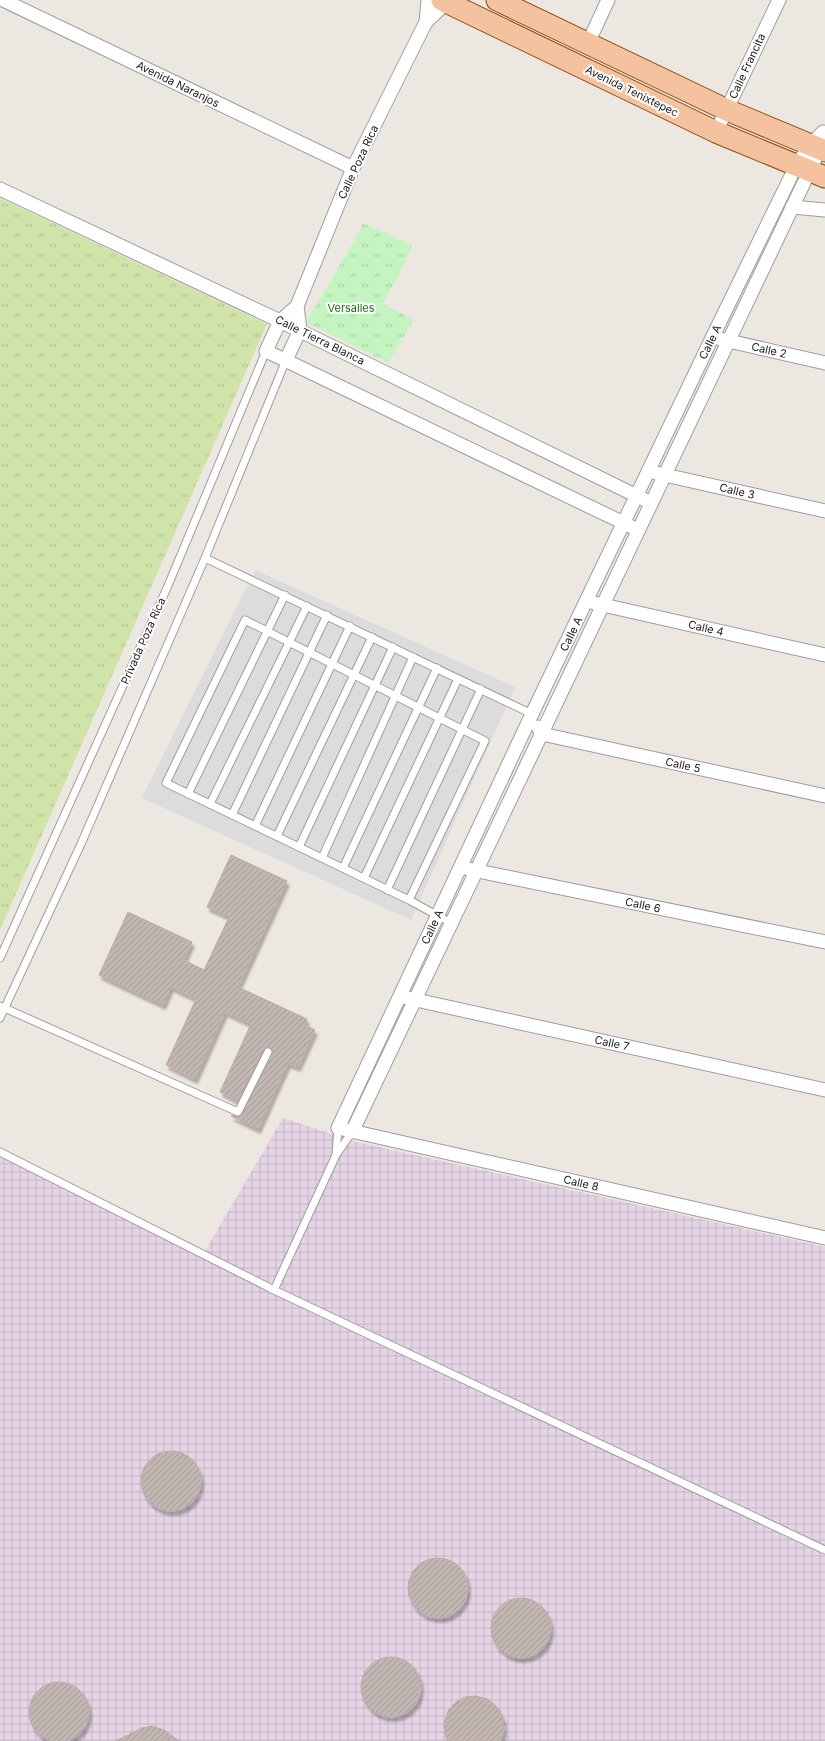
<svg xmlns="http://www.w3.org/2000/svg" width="825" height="1741" viewBox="0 0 825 1741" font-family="Inter,sans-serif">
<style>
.industrial{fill:url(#industrial-grid)}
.grass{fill:url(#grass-tufts)}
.park{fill:url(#park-tufts)}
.parking{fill:#dcdcdc}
.building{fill:url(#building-hatch);stroke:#bdaca5;filter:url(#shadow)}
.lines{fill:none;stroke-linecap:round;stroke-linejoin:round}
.service-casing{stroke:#9d9d9d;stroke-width:9}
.minor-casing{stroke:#9d9d9d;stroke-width:15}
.primary-casing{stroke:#8a4c0a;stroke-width:23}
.service{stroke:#fff;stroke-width:7}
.minor{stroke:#fff;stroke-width:13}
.primary{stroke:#f5c29f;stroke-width:21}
.labels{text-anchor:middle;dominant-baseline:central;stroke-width:4;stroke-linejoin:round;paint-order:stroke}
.street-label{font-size:11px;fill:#1c1c1c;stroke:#fff}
.park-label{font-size:11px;fill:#197112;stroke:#fff}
</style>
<defs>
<pattern id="industrial-grid" width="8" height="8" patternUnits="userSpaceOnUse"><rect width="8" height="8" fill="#e5d4e5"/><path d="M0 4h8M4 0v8" fill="none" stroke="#c4b5c4"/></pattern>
<pattern id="grass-tufts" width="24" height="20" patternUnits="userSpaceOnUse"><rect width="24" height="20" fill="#d0e4aa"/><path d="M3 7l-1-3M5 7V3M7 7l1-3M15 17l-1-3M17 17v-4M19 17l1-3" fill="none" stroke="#b2c392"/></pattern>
<pattern id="park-tufts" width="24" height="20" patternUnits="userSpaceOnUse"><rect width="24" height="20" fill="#c4f5c1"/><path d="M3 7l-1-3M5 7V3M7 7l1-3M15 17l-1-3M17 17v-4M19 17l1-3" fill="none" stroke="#a8d1a5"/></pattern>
<pattern id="building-hatch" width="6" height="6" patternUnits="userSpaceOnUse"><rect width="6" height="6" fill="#c1b6b2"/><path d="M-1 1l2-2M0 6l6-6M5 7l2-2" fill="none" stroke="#a59c98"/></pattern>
<filter id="shadow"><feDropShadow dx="2.5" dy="4.5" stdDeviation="1" flood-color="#0004"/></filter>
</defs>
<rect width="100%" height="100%" fill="#ede7e2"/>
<path class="industrial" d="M283,1118L357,1142L825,1247V1741H0V1149L205,1251Z"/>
<path class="grass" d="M0,198L267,324L0,930Z"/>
<path class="park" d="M363,223L401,240L412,246L407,258L383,304L414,320L388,363L306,322L357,236Z"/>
<path class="parking" d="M255,570L515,687L411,920L142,798Z"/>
<g class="building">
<path d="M231,855L287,881L238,987L307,1019L305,1025L315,1030L298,1067L288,1063L258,1129L231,1116L232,1115L239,1117L242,1114L272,1054V1049L267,1047L264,1050L238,1101L220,1092L251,1024L225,1012L195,1079L166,1065L196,999L171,987L163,1005L99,975L128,912L192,942L184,960L204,970L229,917L207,907Z"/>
<circle cx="171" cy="1481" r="30"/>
<circle cx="438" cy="1588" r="30"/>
<circle cx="521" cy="1628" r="30"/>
<circle cx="391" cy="1687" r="30"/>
<circle cx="59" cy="1712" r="30"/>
<path d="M475,1696L488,1699L497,1707L503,1718L504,1730L501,1741H448L445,1735L444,1723L448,1711L456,1702L465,1697Z"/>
<path d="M152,1726L164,1730L179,1741H116L142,1728Z"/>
</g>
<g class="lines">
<g class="service-casing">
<g id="service">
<path d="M205,558L532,714"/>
<path d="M188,794L285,595"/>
<path d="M210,804L307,606"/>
<path d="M232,815L327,615"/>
<path d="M255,826L350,626"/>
<path d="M277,836L372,637"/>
<path d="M299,847L393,647"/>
<path d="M322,858L413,657"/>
<path d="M343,868L437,668"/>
<path d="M364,878L458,679"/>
<path d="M387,890L481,689"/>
<path d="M409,900L485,741L245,620L166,783L409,900L451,923"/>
<path d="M0,958L167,588L266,351"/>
<path d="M0,1006L238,1112L268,1052"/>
<path d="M0,1018L81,844L205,558L286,360"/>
<path d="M0,1152L274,1290L825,1550"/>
<path d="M336,1154L338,1128"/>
<path d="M274,1290L336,1155L352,1132"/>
</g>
</g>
<g class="minor-casing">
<g id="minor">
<path d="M3,0L353,168"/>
<path d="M447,2L426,22L353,168L297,306L280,321L266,351L632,527"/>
<path d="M426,22L428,0"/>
<path d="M588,43L608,0"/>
<path d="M716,132L779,0"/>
<path d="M823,132L811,144L796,166L712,338L532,714L338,1128L825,1238"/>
<path d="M0,189L280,321L645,500"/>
<path d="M792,207L825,210"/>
<path d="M720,339L825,363"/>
<path d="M286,360L300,330L297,306"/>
<path d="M656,473L825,511"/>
<path d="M594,603L825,655"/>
<path d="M538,727L542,734L825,796"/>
<path d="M468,869L825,942"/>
<path d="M407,998L825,1090"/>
<path d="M352,1132L820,149L821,142"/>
</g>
</g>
<g class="primary-casing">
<g id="primary">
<path d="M442,0L716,132L825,177"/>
<path d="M497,0L727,110L825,151"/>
</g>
</g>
<use href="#service" class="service"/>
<use href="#minor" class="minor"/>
<use href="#primary" class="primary"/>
</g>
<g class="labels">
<g class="street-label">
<text transform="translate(747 66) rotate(-65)">Calle Francita</text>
<text transform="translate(178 84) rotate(26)">Avenida Naranjos</text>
<text transform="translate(632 91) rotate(26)">Avenida Tenixtepec</text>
<text transform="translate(358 162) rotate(-65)">Calle Poza Rica</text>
<text transform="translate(320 340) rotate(26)">Calle Tierra Blanca</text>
<text transform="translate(710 342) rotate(-64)">Calle A</text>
<text transform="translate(769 350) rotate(13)">Calle 2</text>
<text transform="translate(737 491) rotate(13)">Calle 3</text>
<text transform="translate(706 628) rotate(13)">Calle 4</text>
<text transform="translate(571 634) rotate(-64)">Calle A</text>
<text transform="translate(143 641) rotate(-66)">Privada Poza Rica</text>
<text transform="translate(683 765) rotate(12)">Calle 5</text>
<text transform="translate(643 905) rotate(12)">Calle 6</text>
<text transform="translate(432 927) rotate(-65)">Calle A</text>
<text transform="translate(612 1043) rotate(12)">Calle 7</text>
<text transform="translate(581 1183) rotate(13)">Calle 8</text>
</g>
<g class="park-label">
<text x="351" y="308">Versalles</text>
</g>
</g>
</svg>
